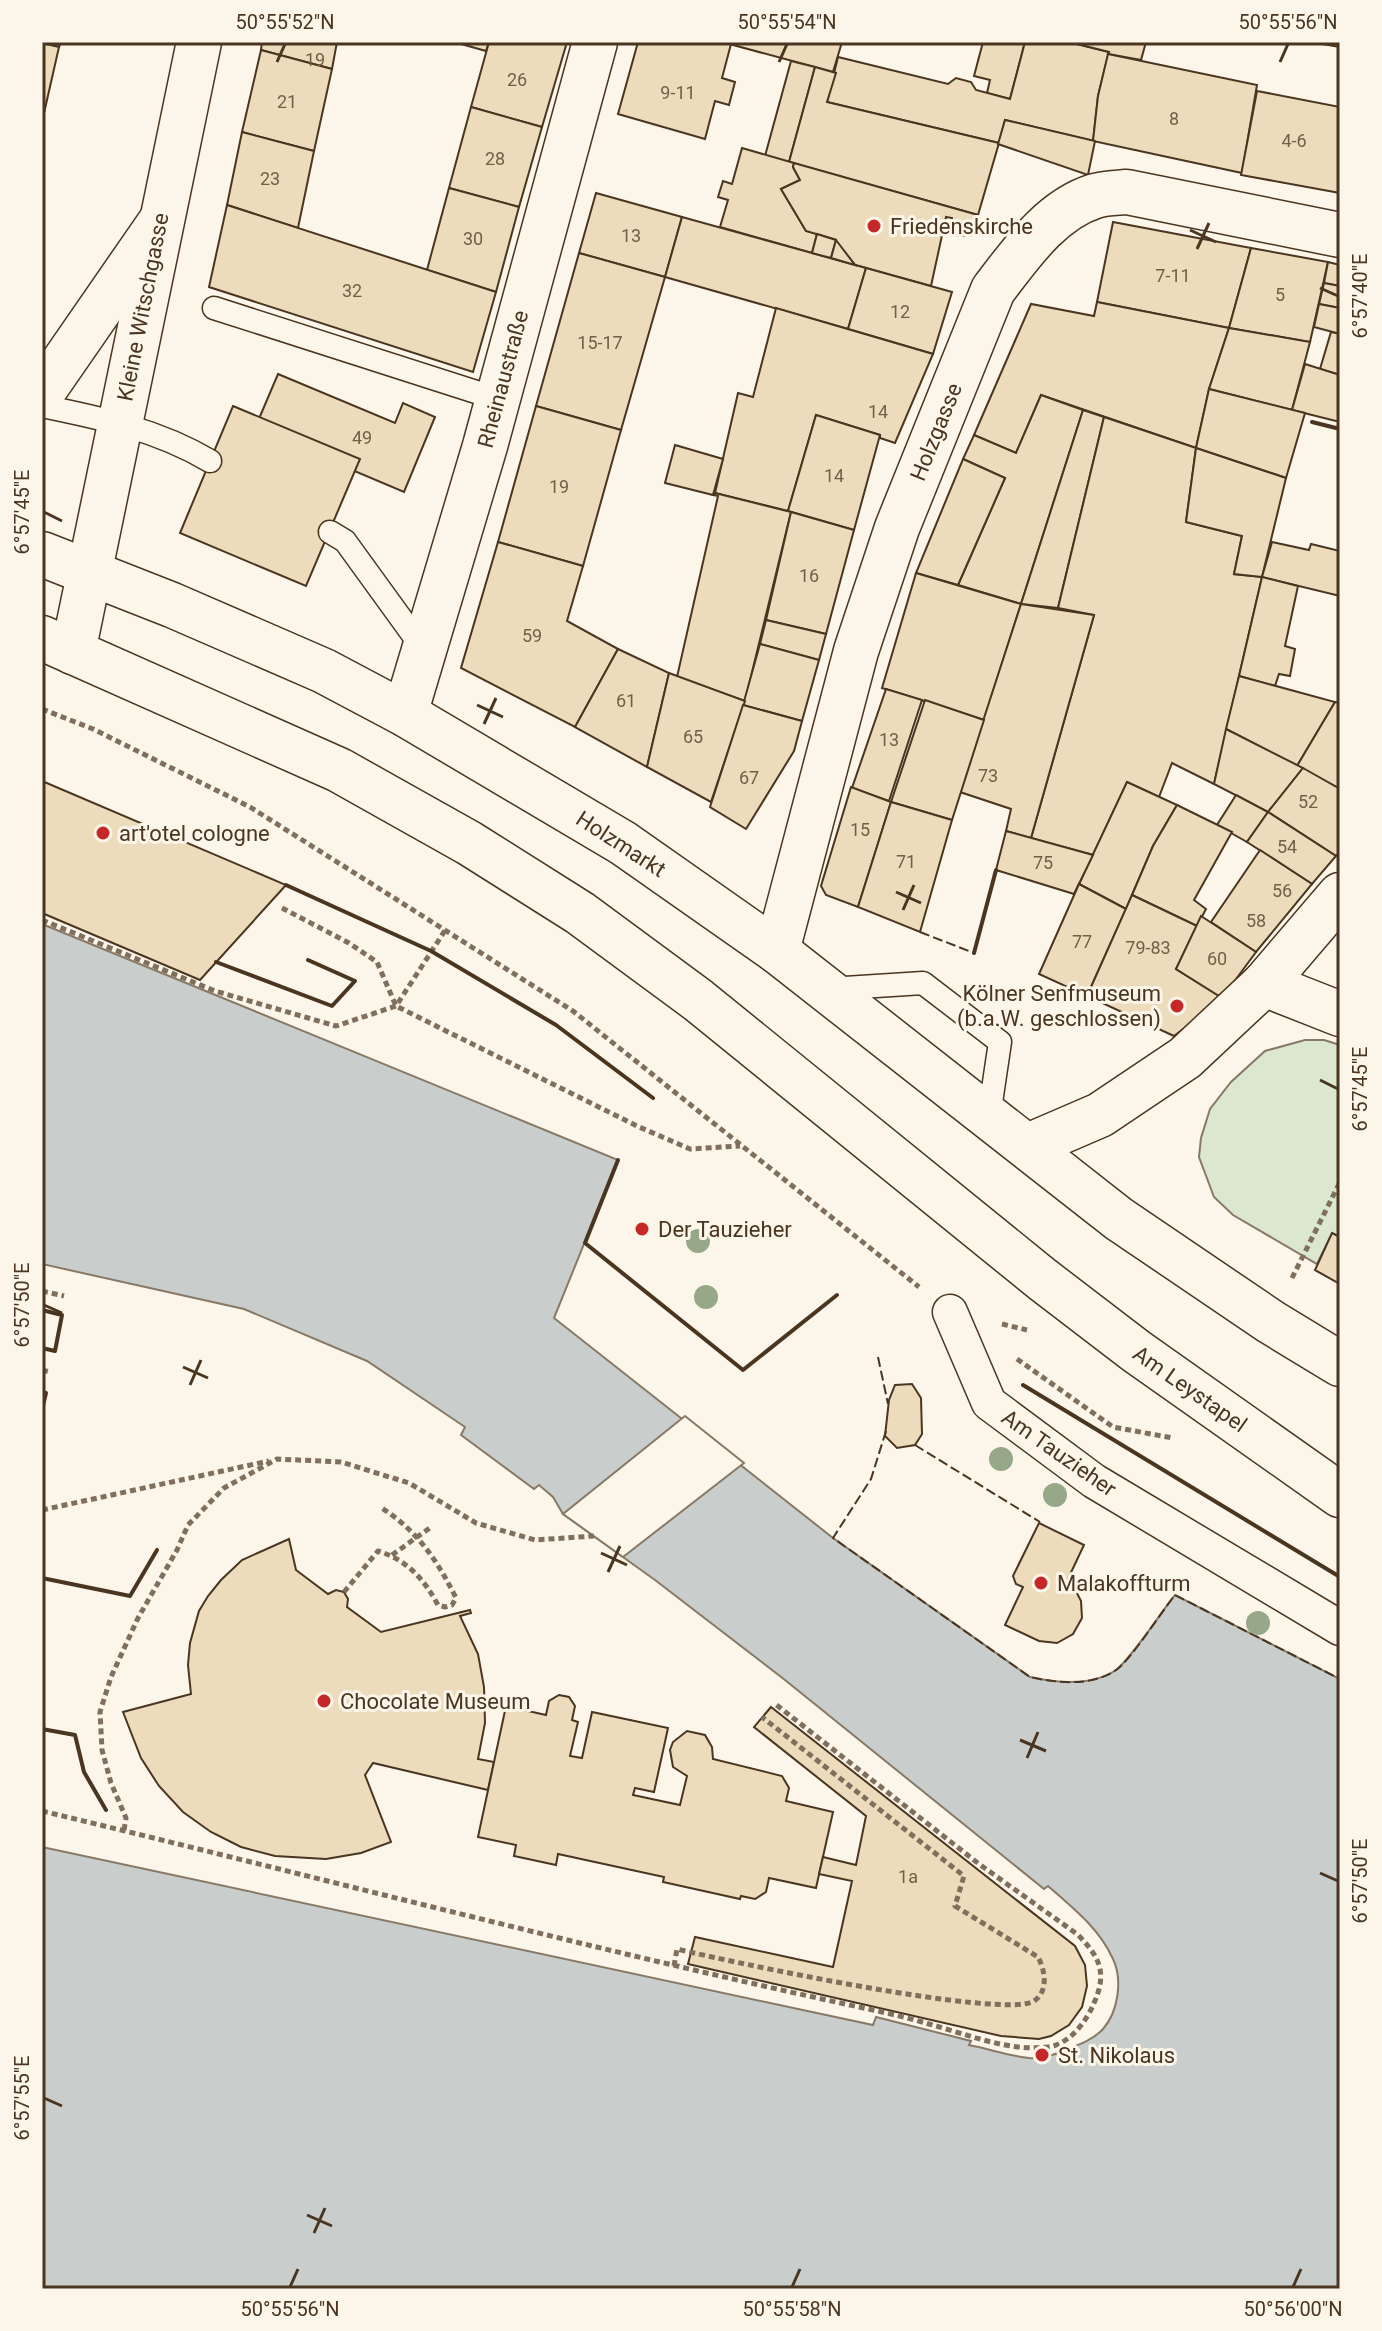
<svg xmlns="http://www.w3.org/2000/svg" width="1382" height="2331" viewBox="0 0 1382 2331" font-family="Roboto,sans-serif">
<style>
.green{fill:#dce7d0;stroke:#887966;stroke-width:2}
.water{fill:#c9cecd;stroke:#887966;stroke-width:2}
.pier{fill:#fbf6e9;stroke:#887966;stroke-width:2}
.building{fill:#ecdcbc;stroke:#4a3520;stroke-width:2}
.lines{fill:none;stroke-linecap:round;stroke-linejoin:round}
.service-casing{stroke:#4a3520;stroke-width:25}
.pedestrian-casing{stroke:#4a3520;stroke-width:37}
.minor-casing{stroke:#4a3520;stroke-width:47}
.tertiary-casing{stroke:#4a3520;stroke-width:47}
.primary-casing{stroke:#4a3520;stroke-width:47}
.path{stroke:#7f6f5c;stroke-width:5;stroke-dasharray:6 4;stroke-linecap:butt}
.service{stroke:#fbf6e9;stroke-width:22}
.pedestrian{stroke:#fbf6e9;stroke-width:34}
.minor{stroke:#fbf6e9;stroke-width:44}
.tertiary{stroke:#fbf6e9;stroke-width:44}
.primary{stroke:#fbf6e9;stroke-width:44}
.fence{stroke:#4a3520;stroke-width:2;stroke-dasharray:10 4;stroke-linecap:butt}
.wall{stroke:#4a3520;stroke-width:4}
.tree{fill:#96a887}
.ticks{fill:none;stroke:#4a3520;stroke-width:3}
.poi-dot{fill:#c62828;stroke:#fbf6e9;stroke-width:3}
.labels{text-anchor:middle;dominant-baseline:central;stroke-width:6;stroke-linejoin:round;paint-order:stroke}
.number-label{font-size:18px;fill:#725f47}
.poi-label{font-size:22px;fill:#4a3520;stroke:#fbf6e9;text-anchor:start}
.street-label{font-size:22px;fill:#4a3520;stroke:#fbf6e9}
.neatline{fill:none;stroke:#4a3520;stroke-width:3}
.ticks-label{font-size:20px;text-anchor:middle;fill:#4a3520}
</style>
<rect width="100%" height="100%" fill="#fbf6e9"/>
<path class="green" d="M1305,1040H1324L1340,1045V1237L1332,1233L1317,1264L1233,1215L1214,1197L1199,1157L1201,1138L1210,1109L1231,1082L1265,1051Z"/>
<path class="water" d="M42,924L618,1160L554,1318L833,1538L1030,1677C1057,1683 1091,1687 1116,1670C1130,1660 1162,1611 1175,1595L1340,1679V2289H42V1847L873,2025L876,2017L971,2041L969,2045C989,2049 1010,2056 1029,2058C1042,2059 1054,2055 1065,2050C1078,2045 1093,2040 1103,2029C1118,2012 1123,1980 1113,1959C1099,1928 1073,1908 1048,1886L1044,1889L785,1680L655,1580L563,1514L553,1497L539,1485L534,1489L461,1435L465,1427L367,1361L244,1309L42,1264Z"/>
<path class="pier" d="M685,1416L744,1463L623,1557L563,1514Z"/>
<g class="building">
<path d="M42,42H61L59,47Z"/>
<path d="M262,42H337L332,69L261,50Z"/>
<path d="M454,42H489L486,51Z"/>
<path d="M489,42H567L542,127L471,107Z"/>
<path d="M638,42H722L731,44L722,78L735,82L729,105L715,101L705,139L618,114Z"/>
<path d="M722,42H842L833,72Z"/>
<path d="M983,42H1025L1010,99L987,93L990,80L974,76Z"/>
<path d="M1025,42H1069L1109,52L1098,96L1093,141L1005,120L999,143L827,102L838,57L948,84L956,78L971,82L976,90L1010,99Z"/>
<path d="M1069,42H1146L1141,60L1108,54L1109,52Z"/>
<path d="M1311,42H1340V47Z"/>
<path d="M42,43L59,47L42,122Z"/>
<path d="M261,50L332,69L314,151L242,132Z"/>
<path d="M1108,54L1257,85L1242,173L1093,141L1098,96Z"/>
<path d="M791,61L815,67L789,162L765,156Z"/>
<path d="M815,67L836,73L827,102L999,143L978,215L789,162Z"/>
<path d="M1257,91L1340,107V193L1241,175Z"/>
<path d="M471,107L542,127L519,207L449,188Z"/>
<path d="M1005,120L1095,141L1088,175L998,144Z"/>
<path d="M242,132L314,151L298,228L227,205Z"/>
<path d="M742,148L794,163L793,167L800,180L781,189L806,231L817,234L812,253L720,227L728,200L718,197L723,181L732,184Z"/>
<path d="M794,163L978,215L972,235L958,236L952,228V218L946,217L931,286L855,265L834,239L806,231L781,189L800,180L793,167Z"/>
<path d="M449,188L519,207L496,292L427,270Z"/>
<path d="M596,193L682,217L665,277L579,253Z"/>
<path d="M227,205L496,292L473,372L209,287Z"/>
<path d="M682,217L866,268L848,329L665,277Z"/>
<path d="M1113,222L1251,248L1229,328L1097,302Z"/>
<path d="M817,234L836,240L831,258L812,253Z"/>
<path d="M836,240L855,265L831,258Z"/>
<path d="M1251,248L1328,262L1310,342L1229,328Z"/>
<path d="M579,253L665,277L621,430L536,406Z"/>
<path d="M1328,262L1340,265V286L1324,283Z"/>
<path d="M866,268L952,292L933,354L848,329Z"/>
<path d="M1324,283L1340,286V308L1319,304Z"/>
<path d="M1097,302L1229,328L1209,389L1196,448L1041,395L1016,453L974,435L1031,304L1094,316Z"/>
<path d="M1319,304L1340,308V334L1314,327Z"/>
<path d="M776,308L933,354L895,443L880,438V435L816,415L788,511L715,493L738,393L753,397Z"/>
<path d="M1229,328L1310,342L1292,410L1209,389Z"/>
<path d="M1331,332L1340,334V375L1320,369Z"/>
<path d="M1305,364L1340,375V422L1292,410Z"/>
<path d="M278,374L395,423L403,403L435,417L404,492L326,459L329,450L258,421Z"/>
<path d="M1209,389L1305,413L1286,478L1196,448Z"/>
<path d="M1041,395L1083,410L1021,604L958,585L1005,478L963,459L974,435L1016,453Z"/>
<path d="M233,406L360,459L306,586L180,533Z"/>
<path d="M536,406L621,430L583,566L498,542Z"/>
<path d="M1083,410L1104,417L1058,608L1021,604Z"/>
<path d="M816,415L880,435L854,530L788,511Z"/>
<path d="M1104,417L1196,448L1186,522L1242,536L1234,574L1262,577L1214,784L1172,763L1159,797L1127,782L1093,855L1031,838L1094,615L1058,608Z"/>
<path d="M675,445L723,459L713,495L665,483Z"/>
<path d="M1196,448L1286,478L1262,577L1234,574L1242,536L1186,522Z"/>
<path d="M963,459L1005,478L958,585L916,573Z"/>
<path d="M715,493L791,512L745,701L677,677L718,496L713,495Z"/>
<path d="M791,512L854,530L826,634L766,620Z"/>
<path d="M498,542L583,566L567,621L618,649L575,727L461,668Z"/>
<path d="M1272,542L1309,550L1311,544L1340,551V596L1262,577Z"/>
<path d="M916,573L1021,604L984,720L882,688Z"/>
<path d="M1262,577L1298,586L1285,646L1295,649L1290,676L1279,674L1275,686L1239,676Z"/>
<path d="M1021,604L1094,615L1031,838L1006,831L1011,809L960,792Z"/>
<path d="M766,620L826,634L819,660L760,644Z"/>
<path d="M760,644L819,660L802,721L743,705Z"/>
<path d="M618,649L669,673L647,767L575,727Z"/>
<path d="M669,673L745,701L711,802L647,767Z"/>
<path d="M1239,676L1335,702L1297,766L1226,729Z"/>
<path d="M886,689L922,700L889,801L852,788Z"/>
<path d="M925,700L984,720L952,820L891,802Z"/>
<path d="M1335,702L1340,703V789L1297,766Z"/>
<path d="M743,705L802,721L794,751L746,829L710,807Z"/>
<path d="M1226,729L1303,768L1268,812L1214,784Z"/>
<path d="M1303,768L1340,789V851L1336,856L1268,812Z"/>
<path d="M42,781L286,885L200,980L42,913Z"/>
<path d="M1127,782L1177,805L1153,846L1126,909L1079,884Z"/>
<path d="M851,787L891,802L858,907L826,895L821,886Z"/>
<path d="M1236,795L1268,812L1247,842L1217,825Z"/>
<path d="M891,802L952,820L920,932L858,907Z"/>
<path d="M1177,805L1232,832L1194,900L1206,909L1197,926L1132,895L1153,846Z"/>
<path d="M1268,812L1336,856L1312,884L1247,842Z"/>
<path d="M1006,831L1093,855L1074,894L996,870Z"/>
<path d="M1260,850L1312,884L1256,952L1211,922Z"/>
<path d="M1079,884L1126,909L1087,996L1039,974Z"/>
<path d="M1132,895L1197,926L1176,969L1219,996L1207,1011L1174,1036L1087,996Z"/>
<path d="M1201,916L1256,952L1225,994L1219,996L1176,969Z"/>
<path d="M1332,1233L1340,1237V1284L1315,1270Z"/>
<path d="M912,1384L921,1398L922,1434L915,1445L897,1448L885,1436L889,1400L895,1385Z"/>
<path d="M1039,1523L1084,1545L1066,1583L1077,1593L1081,1601L1082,1618L1073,1634L1057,1643L1039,1641L1005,1625L1023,1587L1016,1584L1013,1576Z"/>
<path d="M289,1539L296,1570L328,1594L336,1590L344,1592L348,1599L347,1607L381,1632L470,1610L471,1613L460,1616L478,1654L484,1687L485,1723L478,1759L494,1762L488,1790L373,1763L365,1775L391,1842L361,1853L326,1859L275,1856L241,1847L211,1832L183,1812L159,1786L141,1758L123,1712L191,1694L188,1665L190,1643L199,1611L208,1596L221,1580L242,1560Z"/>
<path d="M559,1695L569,1697L575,1706L572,1720L578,1722L570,1756L582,1758L592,1712L668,1728L654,1792L635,1788L633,1795L680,1805L687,1776L673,1767L670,1750L673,1742L687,1731L705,1735L712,1747L713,1759L782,1776L789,1788L786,1801L833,1812L816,1888L769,1878L766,1892L755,1899L741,1896L740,1899L663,1882L664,1877L558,1854L556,1865L514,1856L516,1845L478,1837L506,1706L546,1715L549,1701Z"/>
<path d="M771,1707L1075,1946L1085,1965L1087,1986L1082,2007L1069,2025L1051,2036L1039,2039L1001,2036L688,1964L695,1937L833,1967L852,1881L819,1874L823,1857L856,1865L866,1816L754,1727Z"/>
</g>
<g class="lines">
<g class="service-casing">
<g id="service">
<path d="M214,308L498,399"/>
<path d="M42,406C101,418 158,430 210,461"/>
<path d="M330,532L345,541L424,650"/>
<path d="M829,989L923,983L1000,1042L989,1116"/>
</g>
</g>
<g class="pedestrian-casing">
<path id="pedestrian" d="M950,1312L989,1403L1094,1481L1340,1628"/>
</g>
<g class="minor-casing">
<g id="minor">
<path d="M405,714L485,446L595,42"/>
<path d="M777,951L856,651L897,528L993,290C1020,255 1050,210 1095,196C1105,193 1117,193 1127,192L1340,235"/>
<path d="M1264,984L1340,1014"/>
<path d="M1028,1146L1100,1115L1185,1058L1264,984L1340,895"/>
</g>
</g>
<g class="tertiary-casing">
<path id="tertiary" d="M73,652L199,42"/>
</g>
<g class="primary-casing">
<g id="primary">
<path d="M42,393L161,221"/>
<path d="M42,554L172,605L324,671L405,714L623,843L777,951L1119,1219L1271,1322L1340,1364"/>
<path d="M42,638L339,770L469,843L580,913L698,1000L1042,1279L1136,1351L1340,1495"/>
</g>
</g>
<g class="path">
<path d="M42,709L93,729L250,807L573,1011L919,1287"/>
<path d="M282,908L349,943L377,962L396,1006L637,1126L690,1149L740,1146"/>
<path d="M42,920L215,991L336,1026L396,1006L446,929"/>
<path d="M1292,1278L1340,1182"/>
<path d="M42,1291L64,1296"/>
<path d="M1002,1324L1027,1330"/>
<path d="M1017,1359L1113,1427L1173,1438"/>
<path d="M42,1370L50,1372"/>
<path d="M42,1510L269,1461"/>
<path d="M392,1555L431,1527"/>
<path d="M344,1592L378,1551C407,1560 424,1579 438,1605L445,1607L452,1605L456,1598C437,1560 417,1530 380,1507"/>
<path d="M42,1811C314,1876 585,1948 859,2007C882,2012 906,2017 929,2024C967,2034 1013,2054 1053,2046C1072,2041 1087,2020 1094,2003C1108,1972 1099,1956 1077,1934L979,1864L774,1703"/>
<path d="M124,1830L126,1818L111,1783L102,1750L100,1712L111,1677L138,1618L177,1550L188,1525L224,1488L277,1459L341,1462L409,1483L476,1523L535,1540L594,1536"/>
<path d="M674,1966L677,1949C726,1961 1003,2020 1034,2001C1049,1991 1045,1970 1038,1957L955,1906L964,1876L762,1717"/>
</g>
<use href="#service" class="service"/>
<use href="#pedestrian" class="pedestrian"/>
<use href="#minor" class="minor"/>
<use href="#tertiary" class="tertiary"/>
<use href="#primary" class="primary"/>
<g class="fence">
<path d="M920,932L974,953"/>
<path d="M878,1357L888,1404"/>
<path d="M886,1431L871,1479L833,1538L1030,1677C1057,1683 1091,1687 1116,1670C1130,1661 1162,1611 1175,1595L1340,1679"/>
<path d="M915,1445L1040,1522"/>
</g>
<g class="wall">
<path d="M1312,422L1340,429"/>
<path d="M286,885L431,951L556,1025L653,1098"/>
<path d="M974,953L996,870"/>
<path d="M216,962L332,1006L355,981L308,960"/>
<path d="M618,1160L585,1243L743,1370L837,1295"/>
<path d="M42,1310L62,1315L55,1351L42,1348"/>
<path d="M1023,1385L1340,1577"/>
<path d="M42,1392L46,1393L42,1410"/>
<path d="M42,1578L130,1596L157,1550"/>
<path d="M42,1729L75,1735L84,1772L106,1810"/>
</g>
</g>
<g class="tree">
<circle cx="698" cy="1241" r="12"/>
<circle cx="706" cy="1297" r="12"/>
<circle cx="1001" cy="1459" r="12"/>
<circle cx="1055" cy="1495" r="12"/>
<circle cx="1258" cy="1623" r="12"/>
</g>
<path class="ticks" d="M277,62L285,44M779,62L787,44M1280,62L1288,44M1190,230L1216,242M1197,249L1209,223M1320,288L1338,296M44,512L62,521M477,705L503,717M484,724L496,698M896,892L921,903M903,910L914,885M1320,1080L1338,1089M44,1305L62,1313M183,1367L208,1378M190,1385L201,1360M601,1553L627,1565M608,1572L620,1546M1020,1740L1046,1751M1027,1758L1038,1732M1320,1873L1338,1881M44,2098L62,2106M307,2215L332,2226M314,2233L325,2208M290,2287L298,2269M792,2287L800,2269M1293,2287L1301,2269"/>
<g class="poi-dot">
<circle cx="874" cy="226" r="8"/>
<circle cx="103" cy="833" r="8"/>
<circle cx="1177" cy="1006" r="8"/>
<circle cx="642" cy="1229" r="8"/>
<circle cx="1041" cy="1583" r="8"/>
<circle cx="324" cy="1701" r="8"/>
<circle cx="1042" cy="2055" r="8"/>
</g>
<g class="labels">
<g class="number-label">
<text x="315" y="59">19</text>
<text x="517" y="79">26</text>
<text x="678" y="92">9-11</text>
<text x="287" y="101">21</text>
<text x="1174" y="118">8</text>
<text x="1294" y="140">4-6</text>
<text x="495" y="158">28</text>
<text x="270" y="178">23</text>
<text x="631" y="235">13</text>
<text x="473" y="238">30</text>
<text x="1173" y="275">7-11</text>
<text x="352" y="290">32</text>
<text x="1280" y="294">5</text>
<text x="900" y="311">12</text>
<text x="600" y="342">15-17</text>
<text x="878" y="411">14</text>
<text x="362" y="437">49</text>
<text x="834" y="475">14</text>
<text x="559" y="486">19</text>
<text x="809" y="575">16</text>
<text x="532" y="635">59</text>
<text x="626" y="700">61</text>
<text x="693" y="736">65</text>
<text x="889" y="739">13</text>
<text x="988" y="775">73</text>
<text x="749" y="777">67</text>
<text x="1308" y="801">52</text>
<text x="860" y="829">15</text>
<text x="1287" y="846">54</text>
<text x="906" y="861">71</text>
<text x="1043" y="862">75</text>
<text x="1282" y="890">56</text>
<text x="1256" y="920">58</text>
<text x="1082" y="941">77</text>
<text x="1148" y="947">79-83</text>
<text x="1217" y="958">60</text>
<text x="908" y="1876">1a</text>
</g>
<g class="poi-label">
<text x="890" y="226">Friedenskirche</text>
<text x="119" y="833">art'otel cologne</text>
<text x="1161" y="993" text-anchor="end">Kölner Senfmuseum<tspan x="1161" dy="25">(b.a.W. geschlossen)</tspan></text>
<text x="658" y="1229">Der Tauzieher</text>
<text x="1057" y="1583">Malakoffturm</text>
<text x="340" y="1701">Chocolate Museum</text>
<text x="1058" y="2055">St. Nikolaus</text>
</g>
<g class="street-label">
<text transform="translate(143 307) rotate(-79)">Kleine Witschgasse</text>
<text transform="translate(503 379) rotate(-75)">Rheinaustraße</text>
<text transform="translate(936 432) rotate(-68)">Holzgasse</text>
<text transform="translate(621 844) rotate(33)">Holzmarkt</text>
<text transform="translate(1190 1389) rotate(35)">Am Leystapel</text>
<text transform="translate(1059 1453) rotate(35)">Am Tauzieher</text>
</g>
</g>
<rect width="1382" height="2331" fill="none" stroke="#fbf6e9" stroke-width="88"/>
<rect x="44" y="44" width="1294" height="2243" class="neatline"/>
<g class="ticks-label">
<text x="285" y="29">50°55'52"N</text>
<text x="787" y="29">50°55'54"N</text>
<text x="1288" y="29">50°55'56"N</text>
<text transform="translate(1360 296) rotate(-90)" y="7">6°57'40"E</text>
<text transform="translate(22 512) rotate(-90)" y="7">6°57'45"E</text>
<text transform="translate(1360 1089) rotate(-90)" y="7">6°57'45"E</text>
<text transform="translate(22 1305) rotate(-90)" y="7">6°57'50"E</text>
<text transform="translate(1360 1881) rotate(-90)" y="7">6°57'50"E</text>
<text transform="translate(22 2098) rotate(-90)" y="7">6°57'55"E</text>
<text x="290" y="2316">50°55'56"N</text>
<text x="792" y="2316">50°55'58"N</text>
<text x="1293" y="2316">50°56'00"N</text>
</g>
</svg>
